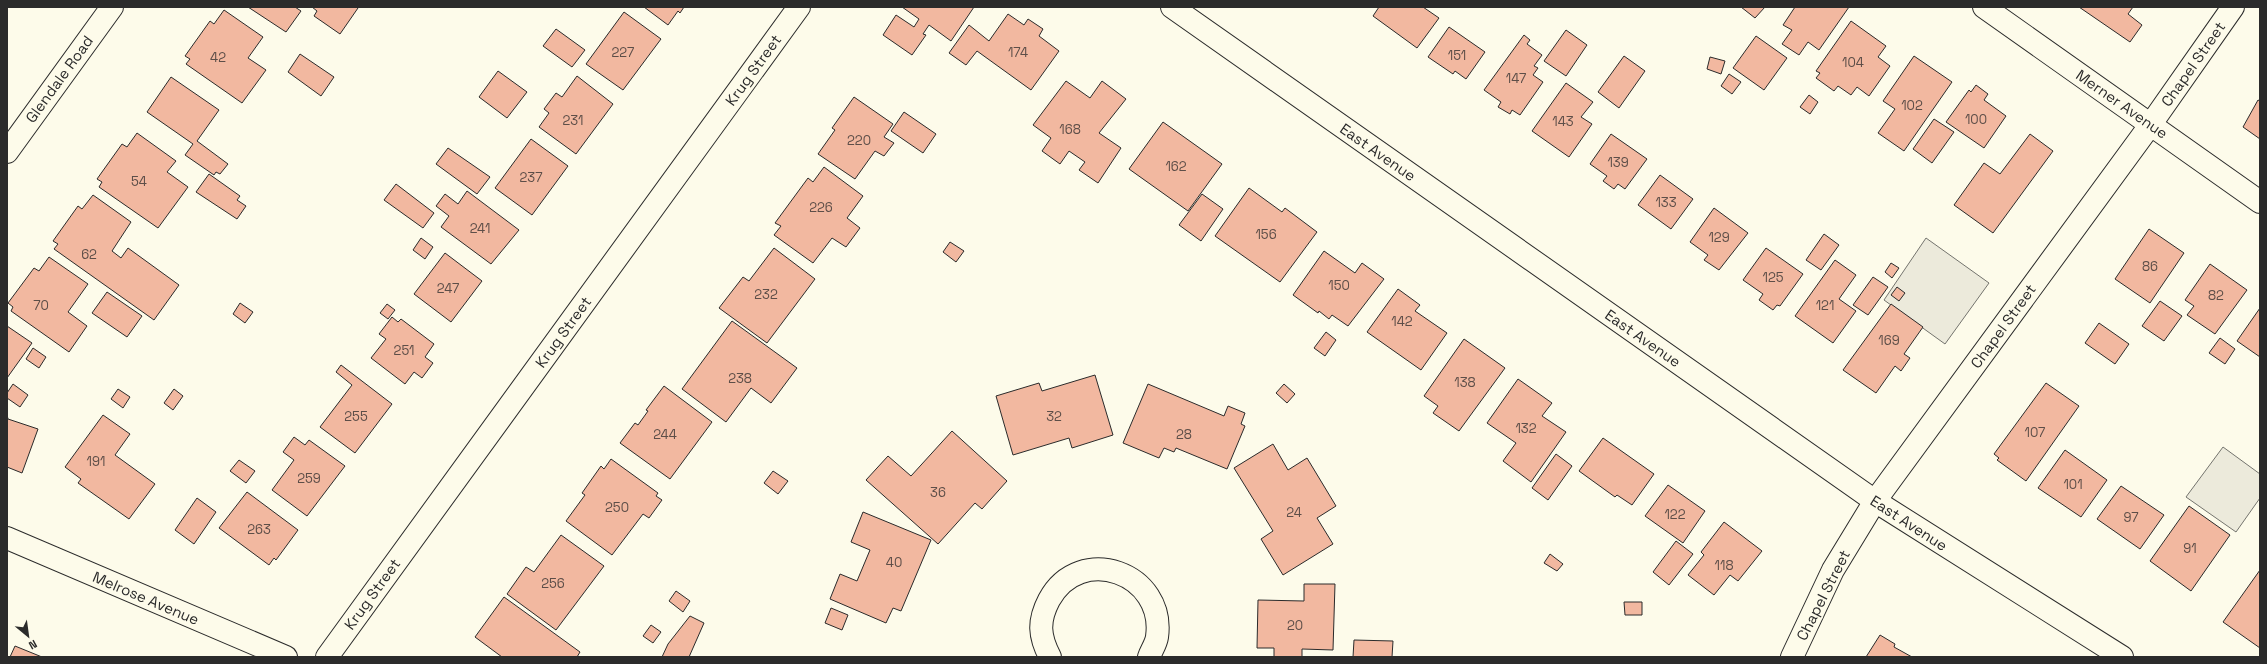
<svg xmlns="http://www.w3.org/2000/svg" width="2267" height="664" viewBox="0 0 2267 664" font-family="'Space Grotesk',sans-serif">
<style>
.parking{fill:#eceadb;stroke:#74746e}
.building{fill:#f2b8a0;stroke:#2b2b2b}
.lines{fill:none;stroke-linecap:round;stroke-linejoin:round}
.minor-casing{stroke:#2b2b2b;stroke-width:24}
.tertiary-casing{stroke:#2b2b2b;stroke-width:24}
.minor{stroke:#fdfbea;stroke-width:22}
.tertiary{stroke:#fdfbea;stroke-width:22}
.labels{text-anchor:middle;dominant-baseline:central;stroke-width:3;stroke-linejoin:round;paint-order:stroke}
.number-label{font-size:13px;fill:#5d4e48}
.street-label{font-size:15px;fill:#2b2b2b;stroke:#fdfbea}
</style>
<rect width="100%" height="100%" fill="#fdfbea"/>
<g class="parking">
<path d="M1926,238L1989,283L1945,344L1884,300Z"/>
<path d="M2223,447L2260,474V498L2236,532L2186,497Z"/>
</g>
<g class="building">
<path d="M248,7H295L301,11L286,32Z"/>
<path d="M312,7H356L358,8L340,34L314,16L317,11Z"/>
<path d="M644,7H684L680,13L678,11L668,25Z"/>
<path d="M902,7H974L951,41L929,25L923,34L926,35L912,55L883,35L896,15L914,27L919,19Z"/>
<path d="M1379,7H1423L1439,18L1417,48L1373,16Z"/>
<path d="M1741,7H1765L1755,18Z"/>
<path d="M1795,7H1849L1819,50L1808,42L1799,55L1782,44L1792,30L1783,25Z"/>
<path d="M2079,7H2133L2128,14L2142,25L2130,42Z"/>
<path d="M224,10L263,37L248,58L266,70L242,103L186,64L190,59L185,56L210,21L214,24Z"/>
<path d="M624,12L661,39L623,90L586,64Z"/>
<path d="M1008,14L1024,25L1028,19L1043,29L1039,36L1059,51L1031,90L977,51L966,65L949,53L969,25L989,41Z"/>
<path d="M1851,21L1886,46L1878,57L1890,66L1869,96L1857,87L1851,95L1838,86L1834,91L1816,78L1820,73L1816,71Z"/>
<path d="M1449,27L1485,52L1466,79L1455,71L1453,74L1428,57Z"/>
<path d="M556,29L585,50L572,67L543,46Z"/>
<path d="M1566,30L1587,45L1566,76L1544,61Z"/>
<path d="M1524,35L1530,40L1527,44L1542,55L1534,66L1538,68L1533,75L1543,82L1520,115L1512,110L1510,114L1498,107L1501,102L1484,90Z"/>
<path d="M1756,36L1787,58L1764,90L1733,68Z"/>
<path d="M300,54L334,77L321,96L288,72Z"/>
<path d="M1624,56L1645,71L1619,108L1598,92Z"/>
<path d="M1914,56L1952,82L1904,151L1878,133L1895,109L1883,101Z"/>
<path d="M1710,57L1725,61L1721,74L1707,69Z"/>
<path d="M498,71L527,92L507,118L479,97Z"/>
<path d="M1729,74L1741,82L1732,94L1721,86Z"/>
<path d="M577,76L613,104L576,154L539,127L549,113L544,109L556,93L562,97Z"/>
<path d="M171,77L219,110L197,141L228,164L220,174L216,172L214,175L185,155L193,144L147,112Z"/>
<path d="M1066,81L1090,98L1102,81L1126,99L1099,133L1121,148L1098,183L1079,170L1085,162L1069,151L1060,164L1042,151L1051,138L1033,125Z"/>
<path d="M1566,83L1593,102L1581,117L1592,124L1569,157L1532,131Z"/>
<path d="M1976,85L1988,94L1984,100L2006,116L1984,148L1946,122L1969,90L1971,92Z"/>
<path d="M1809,95L1818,102L1810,114L1800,107Z"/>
<path d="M854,97L893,124L884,137L894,143L884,156L875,151L855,179L818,154L835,130L832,128Z"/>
<path d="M2258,100L2260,101V139L2243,127Z"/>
<path d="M904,112L936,134L923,153L891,131Z"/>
<path d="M1934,119L1954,132L1932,163L1913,149Z"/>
<path d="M1163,122L1222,164L1188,211L1129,169Z"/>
<path d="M137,133L176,161L167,172L188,187L158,228L99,187L102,182L97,179L122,144L127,147Z"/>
<path d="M1611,134L1647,159L1625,189L1618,184L1614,189L1603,181L1607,176L1590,164Z"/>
<path d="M2030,134L2053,151L1993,233L1954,205L1984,163L2000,174Z"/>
<path d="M531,139L568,166L532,215L495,188Z"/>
<path d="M448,148L490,177L477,194L436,164Z"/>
<path d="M824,167L863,196L847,218L860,228L846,247L832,238L813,263L774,235L781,226L775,223L808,178L813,182Z"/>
<path d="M209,174L240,196L237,200L246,206L237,219L196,192Z"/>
<path d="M1660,175L1693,199L1671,229L1638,205Z"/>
<path d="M396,184L434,213L423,228L384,200Z"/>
<path d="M1249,188L1282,212L1285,208L1317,232L1280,282L1215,236Z"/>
<path d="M467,191L519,230L491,264L441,227L449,216L436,206L445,194L458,204Z"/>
<path d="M1202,194L1223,209L1201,241L1179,225Z"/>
<path d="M93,195L131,222L112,251L121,258L128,248L179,285L154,320L54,249L58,244L53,241L78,206L82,209Z"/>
<path d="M1714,208L1748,233L1719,270L1704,260L1708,255L1690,242Z"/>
<path d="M2149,229L2184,253L2150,303L2115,279Z"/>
<path d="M1824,234L1839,245L1821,270L1806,260Z"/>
<path d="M421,238L433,247L425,259L413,250Z"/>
<path d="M950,242L964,251L956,262L943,252Z"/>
<path d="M774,248L815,279L767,343L719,308L743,277L749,281Z"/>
<path d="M1766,248L1803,274L1780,306L1777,305L1773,310L1759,300L1763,294L1743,280Z"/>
<path d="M1324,251L1355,273L1362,263L1384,279L1348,326L1332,315L1329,319L1319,311L1318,313L1293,295Z"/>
<path d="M445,253L482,281L451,322L414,294Z"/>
<path d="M49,257L88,284L68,312L87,326L69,352L11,311L13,307L8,303L34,268L39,271Z"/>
<path d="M1835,260L1856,275L1839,299L1856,311L1833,343L1795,316Z"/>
<path d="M1891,263L1899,268L1892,278L1885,272Z"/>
<path d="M2210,264L2247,290L2215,334L2187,315L2194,306L2185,300Z"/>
<path d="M1873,277L1888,287L1868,315L1853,305Z"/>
<path d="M1897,287L1905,293L1899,301L1891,295Z"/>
<path d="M1398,289L1420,305L1415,311L1447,333L1421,370L1367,332Z"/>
<path d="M107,292L142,316L127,337L92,313Z"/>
<path d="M2160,301L2182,316L2164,341L2142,326Z"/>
<path d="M240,303L253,312L245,323L233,314Z"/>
<path d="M387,304L395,310L388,319L380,313Z"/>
<path d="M1891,304L1923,327L1904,354L1910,358L1901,371L1895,366L1876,393L1843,370Z"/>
<path d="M2260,308V357L2237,341Z"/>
<path d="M392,317L398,322L401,319L434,344L425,357L433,363L422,378L414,372L405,384L371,358L386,339L379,334Z"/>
<path d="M732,321L797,368L771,403L751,388L726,422L682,389Z"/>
<path d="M2099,323L2129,344L2115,364L2085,343Z"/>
<path d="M7,326L32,343L7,378Z"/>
<path d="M1326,332L1336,340L1325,356L1314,348Z"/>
<path d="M2220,338L2235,349L2225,364L2209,353Z"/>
<path d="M1464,339L1505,368L1459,431L1433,413L1438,406L1424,396Z"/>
<path d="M33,348L46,357L39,368L26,359Z"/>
<path d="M341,365L392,404L355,453L320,427L352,385L336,372Z"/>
<path d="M1095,375L1113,435L1072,448L1069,438L1013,455L996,396L1039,383L1042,391Z"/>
<path d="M1518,379L1552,403L1542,416L1566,432L1531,482L1503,461L1516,443L1487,423Z"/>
<path d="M2046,383L2079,406L2026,481L1997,460L1999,458L1994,454Z"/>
<path d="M13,384L28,395L20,407L7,398V393Z"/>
<path d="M1148,384L1224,416L1228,406L1245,413L1241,424L1245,426L1227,469L1176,448L1174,452L1164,448L1159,458L1123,443Z"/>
<path d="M1284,384L1295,394L1287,403L1276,393Z"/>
<path d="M664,386L712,422L670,479L620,443L635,423L638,425L648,411L646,410Z"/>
<path d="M118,389L130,397L123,408L111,399Z"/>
<path d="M174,389L183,396L173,410L164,403Z"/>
<path d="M7,415L8,419L38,429L22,473L7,467Z"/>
<path d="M103,415L130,434L115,455L155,484L129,519L78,483L81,479L65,467Z"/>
<path d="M952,431L1007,481L982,509L975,503L938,544L866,480L888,456L911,476Z"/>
<path d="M294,437L305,445L309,440L345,466L307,516L272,490L294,460L283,452Z"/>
<path d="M1603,438L1654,474L1632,505L1617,495L1615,497L1579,471Z"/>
<path d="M1273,444L1288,470L1307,458L1336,506L1317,518L1333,544L1283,575L1261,539L1273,531L1234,468Z"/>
<path d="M2065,450L2107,480L2081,517L2038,488Z"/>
<path d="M1556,454L1572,466L1548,500L1532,488Z"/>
<path d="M611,459L658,493L656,496L662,500L649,518L643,514L612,555L566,521L585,495L582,493L601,466L604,469Z"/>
<path d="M239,460L255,471L246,483L230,471Z"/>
<path d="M773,471L788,481L778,494L764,483Z"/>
<path d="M1668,485L1705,511L1683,543L1645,516Z"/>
<path d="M2121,486L2164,515L2140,549L2097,519Z"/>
<path d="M247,492L298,530L276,560L274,558L269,565L219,528Z"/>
<path d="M197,498L216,512L194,544L175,530Z"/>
<path d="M2189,506L2230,535L2191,591L2150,561Z"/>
<path d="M863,512L931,540L901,611L893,608L886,623L830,599L840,574L857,581L870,550L851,542Z"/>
<path d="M1724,522L1762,551L1738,581L1730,575L1714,595L1688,575L1704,555L1701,552Z"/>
<path d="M561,535L604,566L556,630L507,594L526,567L534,572Z"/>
<path d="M1676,541L1693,554L1669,585L1653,572Z"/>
<path d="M1550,554L1563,564L1557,571L1544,563Z"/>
<path d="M2260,570V648L2223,622Z"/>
<path d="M1304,584H1335L1333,650L1302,649V657H1274V648H1257L1258,600L1304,601Z"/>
<path d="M676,591L690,601L683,612L669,601Z"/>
<path d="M504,597L580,652L577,657H502L475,637Z"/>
<path d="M1624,602H1642V615H1625Z"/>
<path d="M831,608L848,615L842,630L825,623Z"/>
<path d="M690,616L704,623L689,657H662L668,644Z"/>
<path d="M651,625L661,632L653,643L643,636Z"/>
<path d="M1880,635L1895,644L1894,647L1912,657H1866Z"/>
<path d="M1354,640L1393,641L1392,657H1353Z"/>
<path d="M15,646L42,657H10Z"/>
</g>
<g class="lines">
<g class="minor-casing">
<g id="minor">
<path d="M1984,7L2260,202"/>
<path d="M7,152L112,7"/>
<path d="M7,538L286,657"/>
<path d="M1050,657C1039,636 1038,621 1049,600C1080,542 1166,573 1157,637C1156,644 1151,651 1149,657"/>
<path d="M1792,657L1833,570L1875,501L2151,124L2233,7"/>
</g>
</g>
<g class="tertiary-casing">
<g id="tertiary">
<path d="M1172,7L1875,501L2122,657"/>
<path d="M327,657L799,7"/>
</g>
</g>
<use href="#minor" class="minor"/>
<use href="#tertiary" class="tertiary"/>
</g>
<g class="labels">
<g class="number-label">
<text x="623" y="52">227</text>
<text x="1018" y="52">174</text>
<text x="1457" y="55">151</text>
<text x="218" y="57">42</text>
<text x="1853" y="62">104</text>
<text x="1516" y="78">147</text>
<text x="1912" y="105">102</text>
<text x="1976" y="119">100</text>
<text x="573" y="120">231</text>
<text x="1563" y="121">143</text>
<text x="1070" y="129">168</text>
<text x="859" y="140">220</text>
<text x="1618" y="162">139</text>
<text x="1176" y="166">162</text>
<text x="531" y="177">237</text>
<text x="139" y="181">54</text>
<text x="1666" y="202">133</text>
<text x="821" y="207">226</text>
<text x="480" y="228">241</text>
<text x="1266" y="234">156</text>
<text x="1719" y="237">129</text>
<text x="89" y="254">62</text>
<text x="2150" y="266">86</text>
<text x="1773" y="277">125</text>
<text x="1339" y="285">150</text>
<text x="448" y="288">247</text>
<text x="766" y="294">232</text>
<text x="2216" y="295">82</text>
<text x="41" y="305">70</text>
<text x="1825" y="305">121</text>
<text x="1402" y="321">142</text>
<text x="1889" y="340">169</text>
<text x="404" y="350">251</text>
<text x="740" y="378">238</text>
<text x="1465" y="382">138</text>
<text x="356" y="416">255</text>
<text x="1054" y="416">32</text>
<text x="1526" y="428">132</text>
<text x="2035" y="432">107</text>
<text x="665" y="434">244</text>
<text x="1184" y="434">28</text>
<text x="96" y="461">191</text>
<text x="309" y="478">259</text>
<text x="2073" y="484">101</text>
<text x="938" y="492">36</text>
<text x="617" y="507">250</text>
<text x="1294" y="512">24</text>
<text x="1675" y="514">122</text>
<text x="2131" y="517">97</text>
<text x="259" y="529">263</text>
<text x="2190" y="548">91</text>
<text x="894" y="562">40</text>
<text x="1724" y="565">118</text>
<text x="553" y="583">256</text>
<text x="1295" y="625">20</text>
</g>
<g class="street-label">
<text transform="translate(2193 64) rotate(-55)">Chapel Street</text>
<text transform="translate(753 70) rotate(-54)">Krug Street</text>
<text transform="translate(59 79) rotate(-54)">Glendale Road</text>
<text transform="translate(2122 104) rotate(35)">Merner Avenue</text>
<text transform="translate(1378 152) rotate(35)">East Avenue</text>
<text transform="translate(2003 326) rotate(-54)">Chapel Street</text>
<text transform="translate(563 332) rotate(-54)">Krug Street</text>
<text transform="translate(1643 338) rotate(35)">East Avenue</text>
<text transform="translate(1909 523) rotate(33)">East Avenue</text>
<text transform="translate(372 594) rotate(-54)">Krug Street</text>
<text transform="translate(1823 595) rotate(-63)">Chapel Street</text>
<text transform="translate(146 598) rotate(23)">Melrose Avenue</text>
</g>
</g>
<rect width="2267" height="664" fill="none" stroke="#2b2b2b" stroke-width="16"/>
<g transform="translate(28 636) rotate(151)" stroke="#fdfbea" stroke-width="3" paint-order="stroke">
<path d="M0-3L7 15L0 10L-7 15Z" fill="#2b2b2b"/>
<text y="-6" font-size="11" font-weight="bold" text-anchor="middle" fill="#2b2b2b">N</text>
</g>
</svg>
